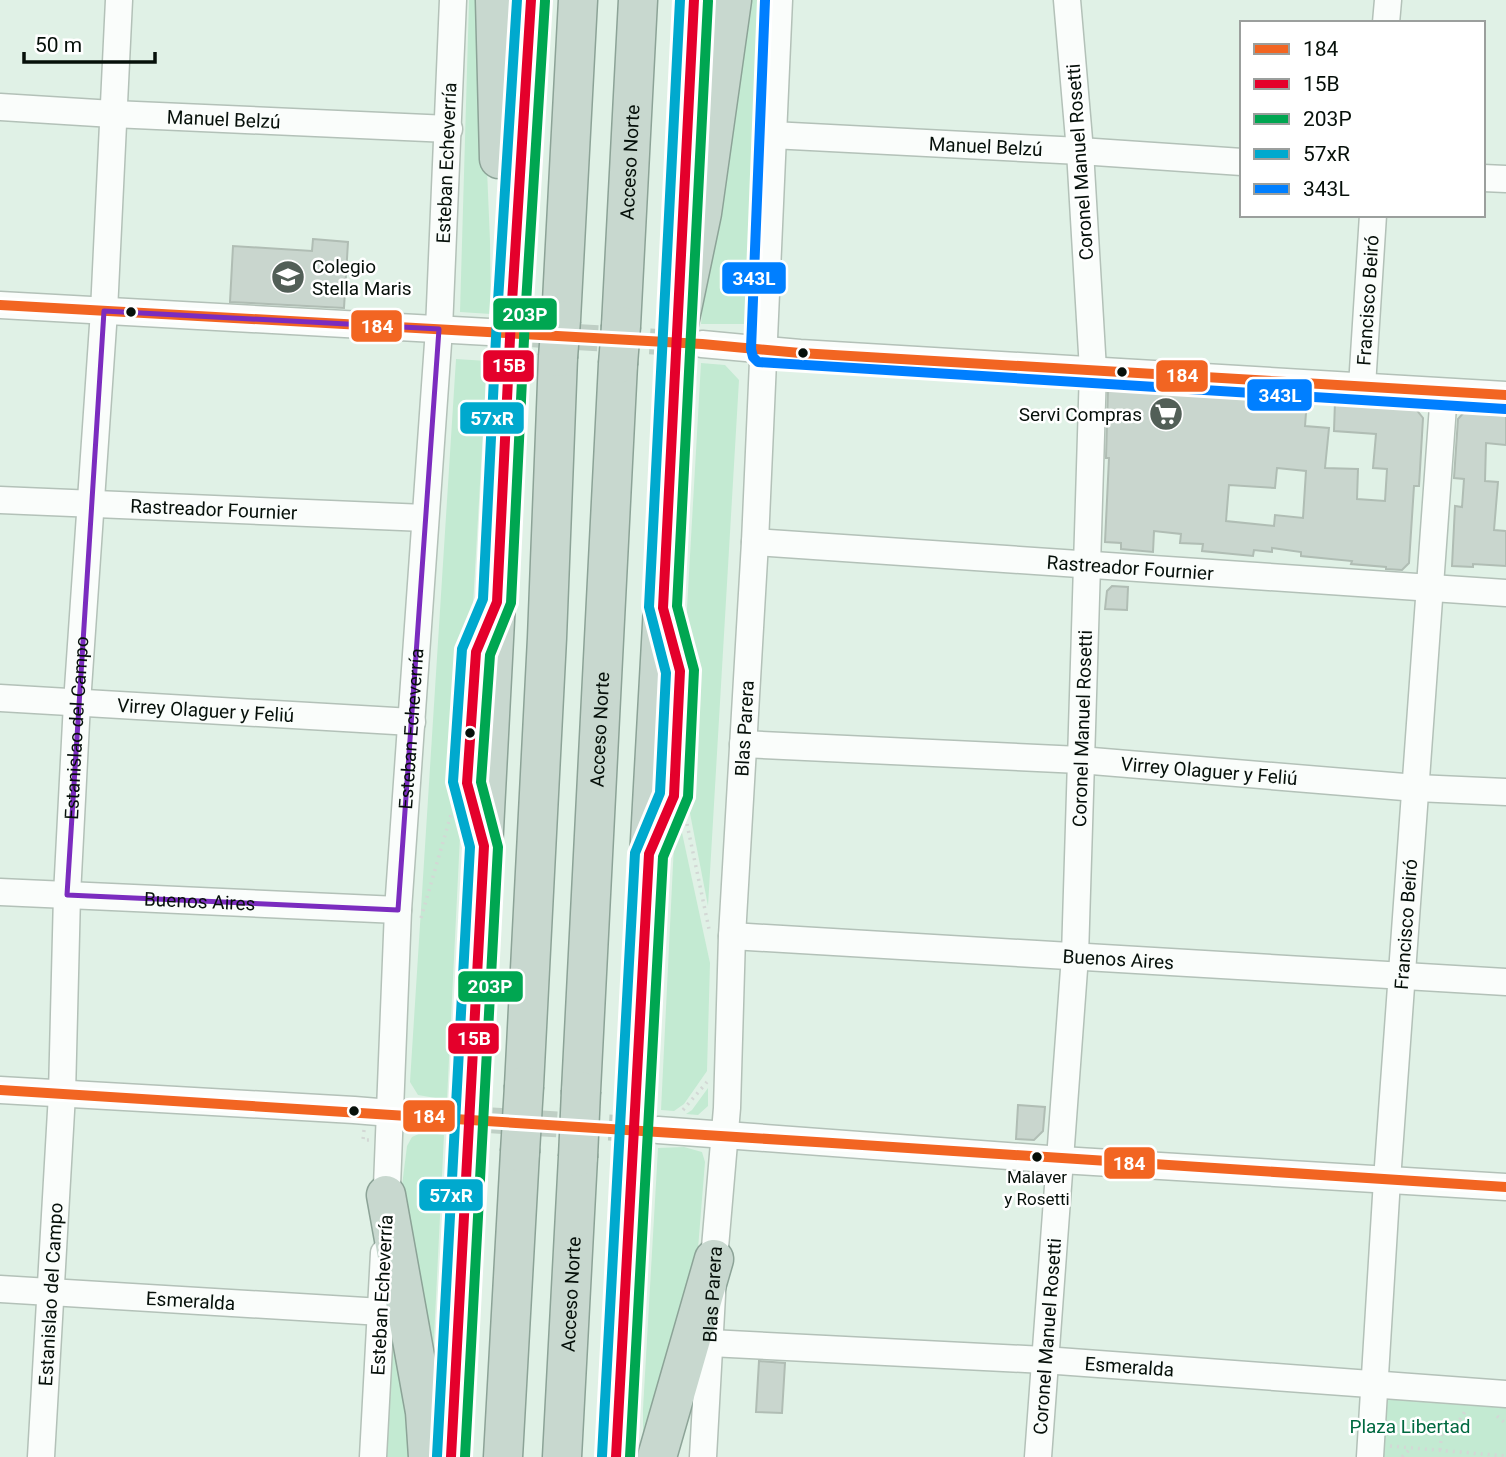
<svg xmlns="http://www.w3.org/2000/svg" width="1506" height="1457" viewBox="0 0 1506 1457" font-family="Roboto,sans-serif">
<style>
.green{fill:#c3ead2}
.building{fill:#c9d6ce;stroke:#b0bdb4;stroke-width:2;fill-rule:evenodd}
.lines{fill:none;stroke-linecap:round;stroke-linejoin:round}
.minor-tunnel{stroke:#bfcfc5;stroke-width:26;stroke-dasharray:26 13;stroke-linecap:butt}
.minor-casing{stroke:#b3c1b8;stroke-width:29}
.highway-casing{stroke:#8ca397;stroke-width:41}
.path{stroke:#d3d8d5;stroke-width:3.5;stroke-dasharray:2 5;stroke-linecap:butt}
.minor{stroke:#fafdfb;stroke-width:26}
.highway{stroke:#c8d8cf;stroke-width:38}
.highway-bridge-casing{stroke:#8ca397;stroke-width:41;stroke-linecap:butt}
.highway-bridge{stroke:#c8d8cf;stroke-width:38}
.bus-1-casing{stroke:#fff;stroke-width:16}
.bus-2-casing{stroke:#fff;stroke-width:16}
.bus-3-casing{stroke:#fff;stroke-width:16}
.bus-4-casing{stroke:#fff;stroke-width:16}
.bus-5-casing{stroke:#fff;stroke-width:16}
.bus-1{stroke:#f26522;stroke-width:10}
.bus-2{stroke:#e4002b;stroke-width:10}
.bus-3{stroke:#00a651;stroke-width:10}
.bus-4{stroke:#00a9ce;stroke-width:10}
.bus-5{stroke:#007fff;stroke-width:10}
.marked{fill:none;stroke:#7b2cbf;stroke-width:5;stroke-linejoin:round}
.bus-dot{fill:#06100a;stroke:#fff;stroke-width:2.5}
.labels{text-anchor:middle;dominant-baseline:central;stroke-width:5;stroke-linejoin:round;paint-order:stroke}
.bus-label{font-size:17px;fill:#06100a;stroke:#fff}
.street-label{font-size:19px;fill:#06100a;stroke:#fff}
.poi-label{font-size:19px;fill:#06100a;stroke:#fff;text-anchor:start}
.park-label{font-size:19px;fill:#016940;stroke:#fff}
.line-badge{stroke:#fff;stroke-width:2.5}
.badge-label{font-size:19px;text-anchor:middle;font-weight:bold;fill:#fff}
</style>
<rect width="100%" height="100%" fill="#e0f1e6"/>
<g class="green">
<path d="M469,0H480L490,241L491,314L460,312Z"/>
<path d="M744,0H765L754,317L749,324H701L705,272Z"/>
<path d="M456,359L487,361L472,623L459,685L454,774L461,816L447,1100L418,1095L410,1082Z"/>
<path d="M701,363L725,365L739,380L708,906L688,803L692,790L697,683L686,626Z"/>
<path d="M678,814L710,963L707,1071L684,1104L674,1111L661,1110L674,844Z"/>
<path d="M708,1088V1106L698,1115L686,1114L692,1110Z"/>
<path d="M423,1132L444,1135L431,1399L399,1209L407,1146L412,1137Z"/>
<path d="M684,1147L702,1152L705,1162L695,1286L643,1457V1409L658,1148Z"/>
<path d="M392,1306L417,1457H382Z"/>
<path d="M1381,1392L1506,1401V1457H1377Z"/>
</g>
<g class="building">
<path d="M313,239L348,242L344,308L230,302L233,246L312,251Z"/>
<path d="M1108,391L1188,392L1307,400L1305,426L1329,428L1325,468L1358,469L1357,499L1385,501L1387,469L1373,468L1376,434L1334,431L1335,401L1415,408L1423,418L1419,486H1414L1409,563L1402,570L1386,569V567L1351,564L1352,561L1301,556V552L1272,548V552L1254,550L1253,556L1202,551L1203,544L1180,543L1181,534L1154,531L1153,552L1121,549V543L1105,542L1109,458H1106ZM1277,468L1306,471L1303,518L1275,515L1274,526L1226,521L1229,485L1275,488Z"/>
<path d="M1466,410L1489,412L1488,415L1506,416V445L1486,443L1485,481L1498,482L1494,530L1506,531V566L1473,564V567L1452,566L1455,506L1462,507L1464,479L1454,478L1458,419Z"/>
<path d="M1112,586L1128,587L1127,610L1105,609L1107,591Z"/>
<path d="M1018,1105L1045,1107L1043,1131L1034,1140L1016,1139Z"/>
<path d="M759,1361L785,1363L782,1413L756,1412Z"/>
</g>
<g class="lines">
<g class="minor-tunnel">
<path d="M494,332L693,344"/>
<path d="M453,1118L649,1130"/>
</g>
<g class="minor-casing">
<g id="minor">
<path d="M1386,23L1388,0"/>
<path id="s1" d="M0,107L113,114L449,129"/>
<path id="s2" d="M772,135L1080,151L1242,162"/>
<path d="M1483,178L1506,179"/>
<path d="M0,305L489,332"/>
<path d="M702,344L800,353L1506,395"/>
<path id="s3" d="M1362,386L1373,215"/>
<path id="s4" d="M0,500L425,518"/>
<path id="s5" d="M755,542L1506,593"/>
<path d="M473,694L467,783L477,818"/>
<path id="s6" d="M0,698L412,722"/>
<path id="s7" d="M743,744L1080,760L1416,788L1506,792"/>
<path d="M658,833L674,796L680,671L669,632"/>
<path id="s8" d="M0,892L398,910"/>
<path id="s9" d="M732,936L1506,982"/>
<path d="M0,1090L354,1110L451,1118"/>
<path d="M658,1130L1061,1160L1506,1187"/>
<path id="s10" d="M386,1211L398,910L439,329L453,0"/>
<path id="s11" d="M0,1289L382,1312"/>
<path id="s12" d="M710,1343L1044,1360L1506,1394"/>
<path id="s13" d="M41,1457L62,1094L67,895L77,703L104,311L119,0"/>
<path d="M373,1457L384,1253"/>
<path id="s14" d="M703,1457L714,1259L727,1108L732,936L755,542L779,0"/>
<path id="s15" d="M1038,1457L1075,956L1093,370L1080,151L1067,0"/>
<path id="s16" d="M1370,1457L1387,1180L1444,392"/>
</g>
</g>
<g class="highway-casing">
<g id="highway">
<path d="M495,0L499,159"/>
<path d="M686,168L694,0"/>
<path d="M511,318L531,0"/>
<path d="M561,320L578,0"/>
<path id="s17" d="M621,326L638,0"/>
<path d="M678,328L702,213L732,0"/>
<path d="M471,1078L509,353"/>
<path d="M524,1086L547,638L558,357"/>
<path id="s18" d="M581,1091L618,364"/>
<path d="M635,1111L676,372"/>
<path d="M386,1195L425,1412L428,1457"/>
<path d="M451,1457L467,1146"/>
<path d="M503,1457L520,1152"/>
<path id="s19" d="M562,1457L578,1157"/>
<path d="M616,1457L632,1166"/>
<path d="M657,1457L714,1259"/>
</g>
</g>
<g class="path">
<path d="M687,824L709,929"/>
<path d="M421,918L452,811"/>
<path d="M683,1110L707,1082"/>
<path d="M364,1130L363,1140H370"/>
<path d="M1497,1416L1506,1424"/>
<path d="M1390,1446L1506,1456"/>
<path d="M1440,1450L1442,1430L1455,1427L1466,1410"/>
<path d="M1402,1457L1410,1449"/>
</g>
<use href="#minor" class="minor"/>
<use href="#highway" class="highway"/>
<g class="highway-bridge-casing">
<g id="highway-bridge">
<path d="M509,353L511,318"/>
<path d="M558,357L561,320"/>
<path d="M618,364L621,326"/>
<path d="M676,372L678,328"/>
<path d="M467,1146L471,1078"/>
<path d="M520,1152L524,1086"/>
<path d="M578,1157L581,1091"/>
<path d="M632,1166L635,1111"/>
</g>
</g>
<use href="#highway-bridge" class="highway-bridge"/>
<g class="bus-1-casing">
<g id="bus-1">
<path d="M0,305L702,344L800,353L1506,395"/>
<path d="M0,1090C502,1118 1004,1157 1506,1187"/>
</g>
</g>
<g class="bus-2-casing">
<g id="bus-2">
<path d="M451,1457L484,846L467,783L476,652L497,602L511,318L531,0"/>
<path d="M616,1457L649,854L674,796L680,671L663,608L694,0"/>
</g>
</g>
<g class="bus-3-casing">
<g id="bus-3">
<path d="M465,1457L498,847L481,782L490,655L511,603L525,319L545,1"/>
<path d="M630,1457L663,857L688,797L694,670L677,606L708,1"/>
</g>
</g>
<g class="bus-4-casing">
<g id="bus-4">
<path d="M437,1456L470,847L453,782L462,649L483,599L497,317L517,0"/>
<path d="M602,1456L635,853L660,793L666,673L649,607L680,0"/>
</g>
</g>
<g class="bus-5-casing">
<path id="bus-5" d="M765,0L751,349L753,357L758,362L1505,409"/>
</g>
<use href="#bus-1" class="bus-1"/>
<use href="#bus-2" class="bus-2"/>
<use href="#bus-3" class="bus-3"/>
<use href="#bus-4" class="bus-4"/>
<use href="#bus-5" class="bus-5"/>
</g>
<path class="marked" d="M104,311L439,329L398,910L67,895Z"/>
<defs>
<g id="school-disc" transform="scale(1.75)"><circle r="9.5" fill="#525f57" stroke="#fff"/><path d="M0-5L7-2L0 1L-7-2ZM-4 1L0 2.5L4 1V4Q0 6-4 4Z" fill="#fff"/></g>
<g id="supermarket-disc" transform="scale(1.75)"><circle r="9.5" fill="#525f57" stroke="#fff"/><path d="M-6-5.5h2.5l.6 2H6L4.5 2H-2.5L-4.4-4H-6ZM-1.5 3.2a1.3 1.3 0 1 0 .1 0ZM3 3.2a1.3 1.3 0 1 0 .1 0Z" fill="#fff"/></g>
</defs>
<g fill-rule="evenodd">
<use href="#school-disc" x="288" y="277"/>
<use href="#supermarket-disc" x="1166" y="414"/>
</g>
<g class="bus-dot">
<circle cx="131" cy="312" r="6"/>
<circle cx="803" cy="353" r="6"/>
<circle cx="1122" cy="372" r="6"/>
<circle cx="470" cy="733" r="6"/>
<circle cx="354" cy="1111" r="6"/>
<circle cx="1037" cy="1157" r="6"/>
</g>
<g class="labels">
<g class="bus-label">
<text x="1037" y="1177">Malaver<tspan x="1037" dy="22">y Rosetti</tspan></text>
</g>
<g class="street-label">
<text stroke="none"><textPath href="#s1" startOffset="224">Manuel Belzú</textPath></text>
<text stroke="none"><textPath href="#s2" startOffset="214">Manuel Belzú</textPath></text>
<text stroke="none"><textPath href="#s17" startOffset="164">Acceso Norte</textPath></text>
<text transform="translate(1080 162) rotate(-94)">Coronel Manuel Rosetti</text>
<text stroke="none"><textPath href="#s10" startOffset="1050">Esteban Echeverría</textPath></text>
<text stroke="none"><textPath href="#s3" startOffset="86">Francisco Beiró</textPath></text>
<text stroke="none"><textPath href="#s4" startOffset="214">Rastreador Fournier</textPath></text>
<text stroke="none"><textPath href="#s5" startOffset="376">Rastreador Fournier</textPath></text>
<text stroke="none"><textPath href="#s6" startOffset="206">Virrey Olaguer y Feliú</textPath></text>
<text stroke="none"><textPath href="#s13" startOffset="730">Estanislao del Campo</textPath></text>
<text stroke="none"><textPath href="#s10" startOffset="483">Esteban Echeverría</textPath></text>
<text stroke="none"><textPath href="#s18" startOffset="362">Acceso Norte</textPath></text>
<text stroke="none"><textPath href="#s14" startOffset="730">Blas Parera</textPath></text>
<text stroke="none"><textPath href="#s15" startOffset="730">Coronel Manuel Rosetti</textPath></text>
<text stroke="none"><textPath href="#s7" startOffset="467">Virrey Olaguer y Feliú</textPath></text>
<text stroke="none"><textPath href="#s8" startOffset="200">Buenos Aires</textPath></text>
<text stroke="none"><textPath href="#s16" startOffset="534">Francisco Beiró</textPath></text>
<text stroke="none"><textPath href="#s9" startOffset="387">Buenos Aires</textPath></text>
<text stroke="none"><textPath href="#s13" startOffset="163">Estanislao del Campo</textPath></text>
<text transform="translate(382 1295) rotate(-87)">Esteban Echeverría</text>
<text stroke="none"><textPath href="#s19" startOffset="163">Acceso Norte</textPath></text>
<text stroke="none"><textPath href="#s14" startOffset="163">Blas Parera</textPath></text>
<text stroke="none"><textPath href="#s11" startOffset="191">Esmeralda</textPath></text>
<text stroke="none"><textPath href="#s15" startOffset="121">Coronel Manuel Rosetti</textPath></text>
<text stroke="none"><textPath href="#s12" startOffset="420">Esmeralda</textPath></text>
</g>
<g class="poi-label">
<text x="312" y="266">Colegio<tspan x="312" dy="22">Stella Maris</tspan></text>
<text x="1142" y="414" text-anchor="end">Servi Compras</text>
</g>
<g class="park-label">
<text x="1410" y="1426">Plaza Libertad</text>
</g>
</g>
<g class="line-badge">
<rect x="721" y="261" width="66" height="34" rx="7" fill="#007fff"/>
<rect x="492" y="297" width="66" height="34" rx="7" fill="#00a651"/>
<rect x="350" y="309" width="53" height="34" rx="7" fill="#f26522"/>
<rect x="482" y="349" width="53" height="34" rx="7" fill="#e4002b"/>
<rect x="1155" y="359" width="54" height="34" rx="7" fill="#f26522"/>
<rect x="1246" y="378" width="67" height="34" rx="7" fill="#007fff"/>
<rect x="459" y="401" width="66" height="34" rx="7" fill="#00a9ce"/>
<rect x="457" y="970" width="67" height="33" rx="7" fill="#00a651"/>
<rect x="447" y="1022" width="53" height="33" rx="7" fill="#e4002b"/>
<rect x="402" y="1099" width="54" height="34" rx="7" fill="#f26522"/>
<rect x="1103" y="1146" width="53" height="34" rx="7" fill="#f26522"/>
<rect x="418" y="1178" width="66" height="34" rx="7" fill="#00a9ce"/>
</g>
<g class="badge-label">
<text x="754" y="285">343L</text>
<text x="525" y="321">203P</text>
<text x="377" y="333">184</text>
<text x="509" y="372">15B</text>
<text x="1182" y="382">184</text>
<text x="1280" y="402">343L</text>
<text x="492" y="425">57xR</text>
<text x="490" y="993">203P</text>
<text x="474" y="1045">15B</text>
<text x="429" y="1123">184</text>
<text x="1129" y="1170">184</text>
<text x="451" y="1202">57xR</text>
</g>
<rect x="1240" y="21" width="245" height="196" fill="#ffffff" stroke="#9b9f9d" stroke-width="2"/>
<rect x="1254" y="44" width="35" height="10" fill="#f26522" stroke="#9b9f9d" stroke-width="2"/>
<text x="1303" y="56" font-size="21" fill="#06100a">184</text>
<rect x="1254" y="79" width="35" height="10" fill="#e4002b" stroke="#9b9f9d" stroke-width="2"/>
<text x="1303" y="91" font-size="21" fill="#06100a">15B</text>
<rect x="1254" y="114" width="35" height="10" fill="#00a651" stroke="#9b9f9d" stroke-width="2"/>
<text x="1303" y="126" font-size="21" fill="#06100a">203P</text>
<rect x="1254" y="149" width="35" height="10" fill="#00a9ce" stroke="#9b9f9d" stroke-width="2"/>
<text x="1303" y="161" font-size="21" fill="#06100a">57xR</text>
<rect x="1254" y="184" width="35" height="10" fill="#007fff" stroke="#9b9f9d" stroke-width="2"/>
<text x="1303" y="196" font-size="21" fill="#06100a">343L</text>
<path d="M24 52v10h131v-10" fill="none" stroke="#06100a" stroke-width="3.5"/>
<text x="35" y="52" font-size="21" fill="#06100a" stroke="#ffffff" stroke-width="5" paint-order="stroke">50 m</text>
</svg>
